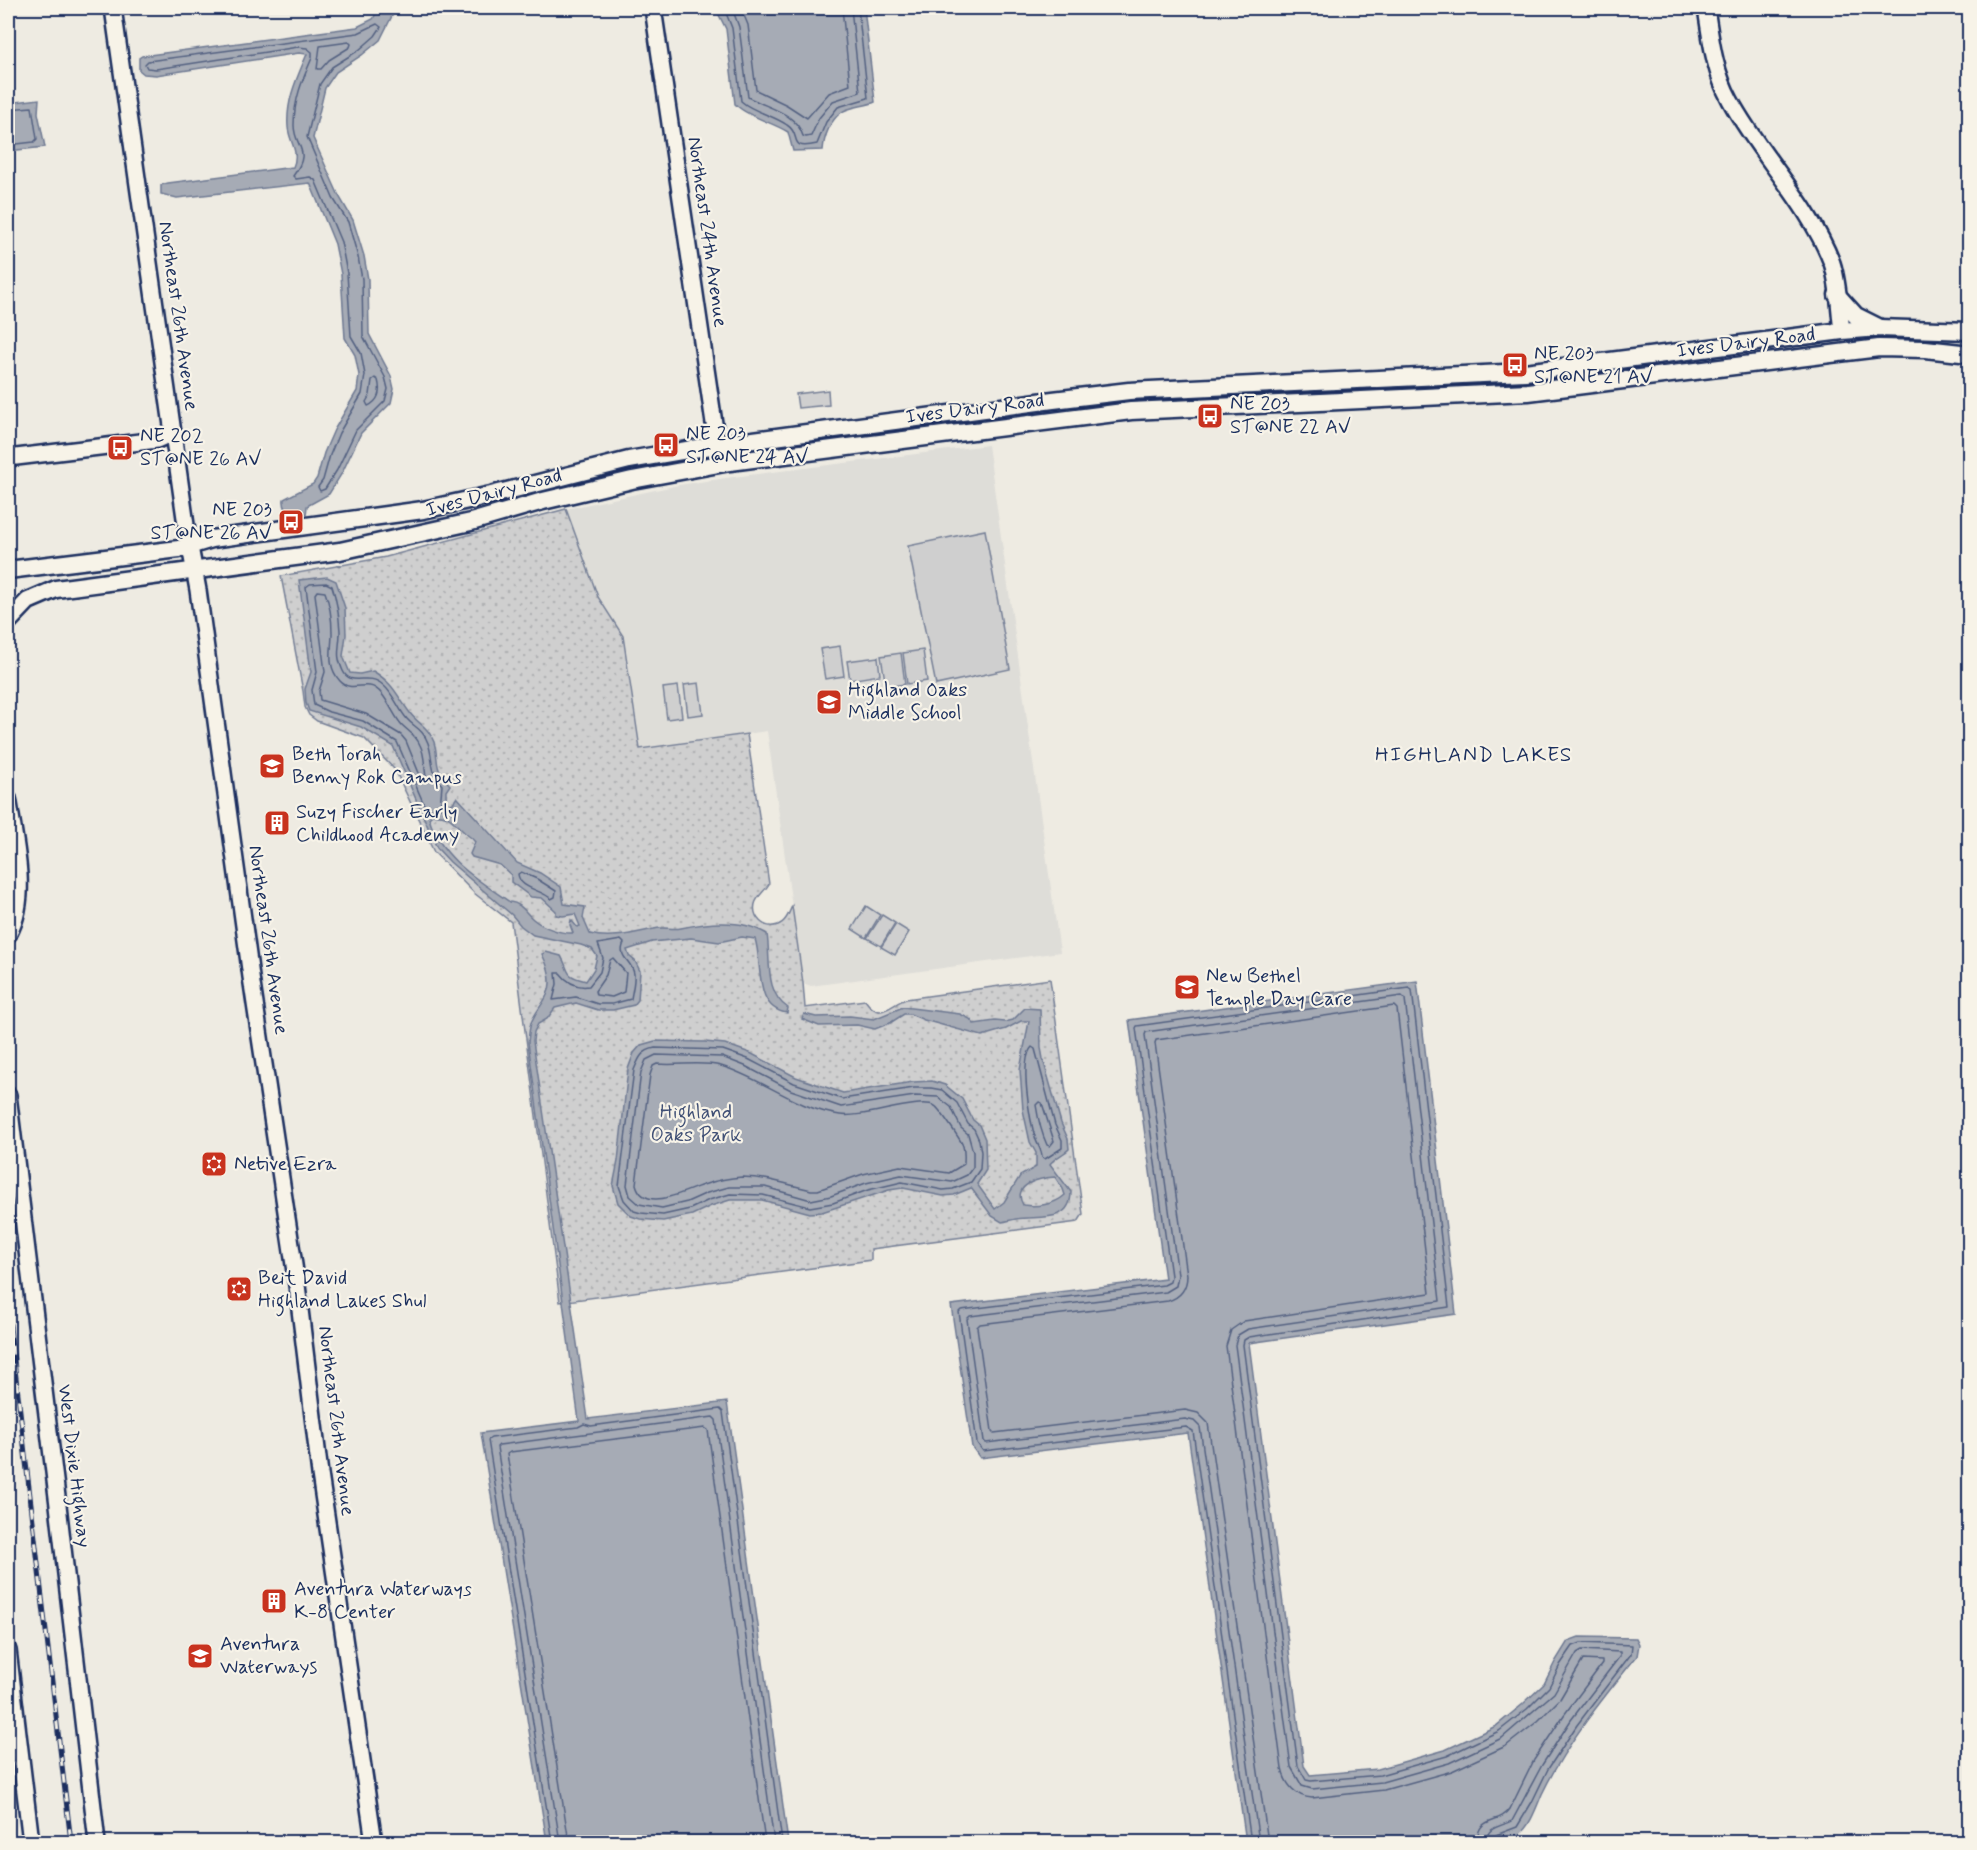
<svg xmlns="http://www.w3.org/2000/svg" width="1977" height="1850" viewBox="0 0 1977 1850" font-family="Mynerve,sans-serif">
<style>
.built{fill:#deddd8}
.grass{fill:#cfcfcf;stroke:#757f96;stroke-width:1.5}
.park{fill:url(#park-dots);stroke:#757f96;stroke-width:1.5}
.water{fill:#a6abb5;stroke:#6e7992;stroke-width:1.5;fill-rule:evenodd}
.lines{fill:none;stroke-linecap:round;stroke-linejoin:round}
.shore{stroke:#536181;stroke-width:1.5}
.secondary-casing{stroke:#1b2f5e;stroke-width:20}
.primary-casing{stroke:#1b2f5e;stroke-width:21}
.secondary{stroke:#f7f3e8;stroke-width:15}
.primary{stroke:#f7f3e8;stroke-width:16}
.rail-casing{stroke:#1b2f5e;stroke-width:5}
.rail{stroke:#f7f3e8;stroke-width:3;stroke-dasharray:9;stroke-linecap:butt}
.labels{text-anchor:middle;dominant-baseline:central;stroke-width:4.5;stroke-linejoin:round;paint-order:stroke}
.street-label{font-size:20px;fill:#1b2f5e;stroke:#f7f3e8}
.poi-label{font-size:20px;fill:#1b2f5e;stroke:#f7f3e8;text-anchor:start}
.park-label{font-size:20px;fill:#3f4f75;stroke:#f7f3e8}
.neighbourhood-label{font-size:21px;letter-spacing:1.5px;fill:#1b2f5e;stroke:#f7f3e8}
</style>
<defs>
<pattern id="park-dots" width="8" height="8" patternUnits="userSpaceOnUse" patternTransform="scale(1.5)"><rect width="8" height="8" fill="#cfcfcf"/><path d="M2 2h.1M6 6h.1" fill="none" stroke="#b1b2b4" stroke-width="1.8" stroke-linecap="round"/></pattern>
</defs>
<rect width="100%" height="100%" fill="#eeebe2"/>
<filter id="ink" filterUnits="userSpaceOnUse"><feTurbulence type="fractalNoise" baseFrequency=".0167" numOctaves="2"/><feDisplacementMap in="SourceGraphic" scale="12" xChannelSelector="R" yChannelSelector="G"/><feConvolveMatrix kernelMatrix="1 2 1 2 8 2 1 2 1" color-interpolation-filters="sRGB"/></filter>
<g filter="url(#ink)">
<path class="built" d="M988,445L1060,952L811,986L803,983L767,731L640,750L623,636L598,597L566,509L679,485L733,477Z"/>
<g class="grass">
<path d="M828,390L829,405L798,408L796,394Z"/>
<path d="M985,530L1010,669L936,685L908,546Z"/>
<path d="M840,646L844,676L825,679L820,649Z"/>
<path d="M923,650L927,681L907,684L903,653Z"/>
<path d="M901,653L905,684L886,687L881,656Z"/>
<path d="M878,657L880,675L850,680L847,661Z"/>
<path d="M699,683L703,714L688,716L684,685Z"/>
<path d="M678,686L682,717L667,719L663,688Z"/>
<path d="M866,906L880,915L866,938L852,929Z"/>
<path d="M882,915L895,923L881,946L867,938Z"/>
<path d="M896,924L909,932L895,955L881,947Z"/>
</g>
<path class="park" d="M566,509L598,597L623,636L640,749L747,734L769,884C765,891 757,896 755,904C752,917 764,930 778,925C786,922 789,913 792,906L803,983L805,1008L865,1000C880,1022 889,1005 906,999L1050,979L1083,1214L1078,1222L871,1249V1260L560,1302L511,922L474,893L434,852L395,770L364,738L317,721L309,715L305,707L303,691L281,576L386,557Z"/>
<g class="water">
<path d="M379,8H396L380,40L362,55L336,72L325,88L313,138L339,196L353,220L364,256L368,279L369,334L391,376L394,389L391,403L361,433L342,473L329,494L307,506L306,515L294,517C288,512 283,508 284,499L313,484L317,478L324,453L334,430L357,391L359,375L355,355L345,338L341,274L335,244L310,183L177,198L161,194V185L168,183L293,167C300,151 289,142 288,127C286,100 297,78 307,54L299,53L156,75L144,74L139,70V58L142,56L357,27L373,19Z"/>
<path d="M718,8H864L875,102C866,106 849,107 842,112C830,120 824,137 823,150L793,151L788,132C772,122 748,117 735,104L726,29L719,15Z"/>
<path d="M39,99L38,113L45,147L8,151V103Z"/>
<path d="M327,577L336,581L345,608L346,635L343,656L350,673L360,674L373,671C394,684 396,694 410,713C418,724 428,726 434,742C440,762 432,766 450,785L446,791V800L450,804L453,803L457,797L517,863L540,873L561,887L564,904L585,907L583,918L590,934C610,940 634,933 654,929C663,926 672,930 681,928C708,922 742,918 767,934C771,960 764,992 788,1008L787,1013C753,1008 763,963 755,939L742,937L719,942L691,938L652,942L627,950L629,956L635,961L640,971L638,1000L634,1005L613,1010H598L576,1003L555,1008L547,1019L538,1024L534,1032L533,1041L588,1419L727,1402L788,1842H547L481,1433L579,1421L528,1042C529,1035 529,1029 531,1023C536,1009 551,997 550,981C550,971 546,962 542,954L546,952L561,956C571,973 563,975 586,981L594,969L597,956L592,949L581,945L533,935L521,926L512,915L450,862L437,848L393,746L361,727L309,711L306,703L305,689L311,672L299,580ZM432,815C449,813 452,821 463,831C467,836 471,836 475,842L470,854L472,857L500,865L511,875V882L531,897L542,898L556,911V915L563,916L575,914L580,926L577,927L571,920L570,925L573,933C561,934 542,927 533,919C525,912 521,903 510,902C478,880 440,858 429,818Z"/>
<path d="M1417,981L1456,1314L1249,1343L1304,1766L1310,1775L1378,1769L1445,1750L1496,1726L1523,1704L1544,1684L1555,1662L1568,1641L1579,1637L1636,1638L1639,1644L1637,1656C1602,1699 1566,1744 1542,1794C1537,1806 1530,1827 1519,1834C1509,1840 1494,1841 1483,1842H1246L1188,1433L980,1458L972,1447L951,1305L1165,1279L1129,1020Z"/>
<path d="M903,1007L960,1014L970,1019L974,1024L995,1021L1005,1022L1013,1020L1025,1008L1040,1009L1041,1048L1043,1059L1061,1123L1068,1139L1069,1149C1063,1155 1055,1157 1050,1164L1071,1192C1071,1225 1037,1215 1016,1219C1011,1220 1007,1221 1002,1222L992,1216L971,1188L954,1195L943,1196L903,1188L889,1190L822,1212L810,1213L762,1200H730L711,1206L692,1215L663,1221L640,1219L631,1216L618,1203L613,1186L618,1161L628,1069L634,1053L641,1045L655,1041L705,1042L725,1044L750,1053L796,1077L843,1093L913,1082L932,1081L945,1085L962,1099L973,1120L979,1125L985,1139L986,1170L977,1184L995,1209L1004,1202L1020,1176L1036,1167V1153L1030,1142L1023,1110L1020,1070L1029,1021H1021L1006,1029L982,1036L924,1020L910,1014H904L890,1023L875,1029L857,1025L819,1026L802,1019L804,1014L816,1017L850,1016L874,1019ZM1055,1177L1063,1189L1065,1195C1054,1205 1037,1207 1023,1205C1011,1184 1040,1178 1055,1177Z"/>
</g>
<g class="lines">
<g class="shore">
<path d="M724,8L732,28L741,101C753,112 773,115 787,125C803,135 786,151 817,144L826,122L838,107L868,98L858,8"/>
<path d="M732,8L739,27L748,97C767,108 796,112 803,136L806,137L811,136L819,118L833,101L860,92L851,8"/>
<path d="M741,8L748,25L756,90L787,105L807,118L829,93L850,85L842,8"/>
<path d="M377,24L381,27L375,36L359,50L332,67L320,84L307,137L333,198L348,222L358,257L362,279L363,336L385,377L388,389L385,401L356,430L337,470L325,489L320,491L318,487L323,480L330,455L339,433L362,394L365,375L361,353L351,336L347,273L341,242L315,180L310,177L296,179L293,176C313,149 294,148 294,125C294,99 302,81 312,58V52L307,48L298,47L156,69L147,68L145,64L148,61L358,33Z"/>
<path d="M349,42L351,44L350,47L329,60L321,69H317L320,46Z"/>
<path d="M8,109L32,107L37,139L34,142L8,145"/>
<path d="M375,378L378,380C381,391 379,401 368,406L366,402L370,395L372,380Z"/>
<path d="M326,583L332,586C337,601 339,615 340,631C340,650 335,653 343,671C351,688 368,671 383,685C394,694 398,709 407,719C415,728 423,729 428,743C434,760 429,770 442,785L440,808L426,809L397,742L363,721L329,712L314,705L312,690L317,672L306,587L310,584Z"/>
<path d="M317,591L325,592C330,605 332,618 332,633C332,651 326,665 340,681C349,691 360,684 370,686C384,688 393,716 402,725C409,732 416,735 420,745C425,754 424,766 426,777L425,779L421,778L406,741L401,735L366,714L320,700L319,691L325,672L315,594Z"/>
<path d="M521,872L537,879L556,891L555,897L551,899C542,889 520,890 518,874Z"/>
<path d="M621,940L624,943C617,958 632,960 634,974C635,982 632,991 631,999L612,1004H598L576,997L553,1000L557,984L556,973H560C567,982 577,988 589,986L600,972L603,958L598,944Z"/>
<path d="M613,958L626,973L624,992L612,997L596,995L595,991L606,975L610,960Z"/>
<path d="M1032,1047L1035,1049L1055,1125L1062,1140V1148L1045,1159L1042,1157C1042,1150 1038,1146 1036,1140C1030,1122 1019,1060 1032,1047Z"/>
<path d="M655,1048L723,1050L748,1059L794,1083L842,1099L914,1088H931L942,1090L957,1103L968,1124L974,1129L979,1140L981,1152L980,1169L971,1182L953,1189L943,1190L902,1182L868,1190L833,1203L810,1207L763,1195L730,1194L709,1200L690,1209L663,1215L641,1213L634,1211L624,1200L619,1186L634,1070C639,1058 641,1051 655,1048Z"/>
<path d="M656,1055L722,1057L745,1066L791,1090L841,1107L915,1096L938,1097L951,1107L961,1128L968,1134L973,1152V1167L967,1175L952,1182L901,1175L866,1183L831,1196L811,1200L765,1187H729L707,1193L687,1202L662,1208L639,1204L630,1196L627,1185L641,1072L646,1060Z"/>
<path d="M657,1064C678,1066 701,1061 721,1066C762,1078 796,1109 840,1115C862,1119 919,1097 935,1106C939,1108 962,1142 963,1146C965,1152 964,1158 964,1164L949,1173L900,1166L863,1174L818,1190H811C788,1185 767,1177 742,1177C729,1178 718,1180 706,1184C688,1189 644,1215 636,1184L650,1075L653,1066Z"/>
<path d="M1039,1102L1042,1103L1054,1141L1050,1146L1047,1145C1041,1132 1038,1118 1036,1105Z"/>
<path d="M552,1842L488,1440L491,1438L578,1427L584,1424L591,1426L720,1409L723,1412L782,1842"/>
<path d="M560,1842L497,1447L499,1445L713,1417L716,1420L774,1842"/>
<path d="M569,1842L507,1454L510,1452L705,1428L708,1430L765,1842"/>
<path d="M1251,1842L1193,1431L1186,1427L983,1451L977,1443L959,1312L961,1310L1164,1285L1170,1282L1171,1276L1136,1028L1137,1026L1409,988L1412,990L1449,1307L1249,1337L1244,1340L1243,1345L1298,1766L1306,1780L1311,1781L1380,1775L1447,1756L1499,1731L1527,1709L1549,1687L1560,1665L1573,1646L1581,1643L1632,1645L1631,1654L1577,1725L1548,1769L1532,1802L1517,1827L1496,1835L1493,1842"/>
<path d="M1259,1842L1200,1427L1194,1421L1185,1419L986,1443L984,1441L967,1319L970,1316L1166,1292L1176,1286L1178,1275L1145,1035L1146,1032L1402,996L1405,999L1440,1301L1248,1329L1238,1335L1235,1345L1291,1767L1302,1786L1312,1789L1382,1782L1449,1763L1502,1738L1554,1693L1577,1653L1582,1650L1620,1652V1656L1571,1720L1542,1765L1512,1821C1500,1827 1487,1826 1486,1842"/>
<path d="M1268,1842L1208,1423L1198,1413L1185,1410L994,1433L992,1431L977,1327L980,1324L1168,1301C1181,1297 1187,1289 1187,1275L1155,1043L1156,1040L1394,1006L1397,1009L1430,1293L1244,1321L1231,1330L1226,1346L1282,1769C1285,1784 1296,1797 1312,1798L1384,1790L1452,1771L1506,1746L1538,1721L1560,1699L1583,1660L1602,1661V1664L1564,1715L1534,1760L1510,1809C1499,1825 1478,1814 1477,1842"/>
</g>
<g class="secondary-casing">
<g id="secondary">
<path d="M113,8L186,525L198,590L251,977L297,1285L320,1474L374,1842"/>
<path d="M653,8L715,430L718,464"/>
<path d="M1706,8C1711,40 1714,71 1730,100C1760,156 1809,203 1832,263C1839,284 1839,309 1842,331"/>
<path d="M8,458L157,440L173,433"/>
<path d="M8,1095L58,1505L97,1842"/>
<path d="M8,1650L31,1842"/>
</g>
</g>
<g class="primary-casing">
<g id="primary">
<path d="M1837,295L1856,316L1878,327"/>
<path d="M8,570L179,549L212,539L423,510L491,495L629,460L716,445L1053,400L1129,391L1525,372L1842,331L1879,328L1970,331"/>
<path d="M8,622L28,601L56,589L340,551L471,522L543,501L632,480L730,462L1131,411L1528,392L1879,348L1925,349L1970,354"/>
<path d="M8,800C14,842 29,896 8,934"/>
</g>
</g>
<use href="#secondary" class="secondary"/>
<use href="#primary" class="primary"/>
<g class="rail-casing">
<path id="rail" d="M8,1310L71,1842"/>
</g>
<use href="#rail" class="rail"/>
</g>
</g>
<defs>
<g id="bus-square" transform="scale(1.35)"><rect x="-9" y="-9" width="18" height="18" rx="4" fill="#c8321e" stroke="#f7f3e8"/><path d="M-5-6H5V4H4V6H2V4H-2V6H-4V4H-5ZM-3.5-4V0h7V-4ZM-3.5 1.2v1.5H-2V1.2ZM2 1.2v1.5H3.5V1.2Z" fill="#fff"/></g>
<g id="school-square" transform="scale(1.35)"><rect x="-9" y="-9" width="18" height="18" rx="4" fill="#c8321e" stroke="#f7f3e8"/><path d="M0-5L7-2L0 1L-7-2ZM-4 1L0 2.5L4 1V4Q0 6-4 4Z" fill="#fff"/></g>
<g id="building-square" transform="scale(1.35)"><rect x="-9" y="-9" width="18" height="18" rx="4" fill="#c8321e" stroke="#f7f3e8"/><path d="M-4-6H4V6H1V3H-1V6H-4ZM-2.5-4.3h1.7v1.8h-1.7ZM.8-4.3h1.7v1.8H.8ZM-2.5-1h1.7V.8h-1.7ZM.8-1h1.7V.8H.8Z" fill="#fff"/></g>
<g id="synagogue-square" transform="scale(1.35)"><rect x="-9" y="-9" width="18" height="18" rx="4" fill="#c8321e" stroke="#f7f3e8"/><path d="M0-6.5L5.6 3.2H-5.6ZM0 6.5L5.6-3.2H-5.6Z" fill="#fff"/></g>
</defs>
<g fill-rule="evenodd">
<use href="#bus-square" x="1515" y="365"/>
<use href="#bus-square" x="1210" y="416"/>
<use href="#bus-square" x="666" y="445"/>
<use href="#bus-square" x="120" y="448"/>
<use href="#bus-square" x="291" y="522"/>
<use href="#school-square" x="829" y="702"/>
<use href="#school-square" x="272" y="766"/>
<use href="#building-square" x="277" y="823"/>
<use href="#school-square" x="1187" y="987"/>
<use href="#synagogue-square" x="214" y="1164"/>
<use href="#synagogue-square" x="239" y="1289"/>
<use href="#building-square" x="274" y="1601"/>
<use href="#school-square" x="200" y="1656"/>
</g>
<g class="labels">
<g class="street-label">
<text transform="translate(707 232) rotate(82)">Northeast 24th Avenue</text>
<text transform="translate(178 316) rotate(82)">Northeast 26th Avenue</text>
<text transform="translate(1746 343) rotate(-7)">Ives Dairy Road</text>
<text transform="translate(975 409) rotate(-7)">Ives Dairy Road</text>
<text transform="translate(494 493) rotate(-15)">Ives Dairy Road</text>
<text transform="translate(268 940) rotate(82)">Northeast 26th Avenue</text>
<text transform="translate(336 1421) rotate(83)">Northeast 26th Avenue</text>
<text transform="translate(74 1466) rotate(83)">West Dixie Highway</text>
</g>
<g class="poi-label">
<text x="1534" y="354">NE 203<tspan x="1534" dy="23">ST@NE 21 AV</tspan></text>
<text x="1230" y="404">NE 203<tspan x="1230" dy="23">ST@NE 22 AV</tspan></text>
<text x="686" y="434">NE 203<tspan x="686" dy="23">ST@NE 24 AV</tspan></text>
<text x="140" y="436">NE 202<tspan x="140" dy="23">ST@NE 26 AV</tspan></text>
<text x="272" y="510" text-anchor="end">NE 203<tspan x="272" dy="23">ST@NE 26 AV</tspan></text>
<text x="848" y="690">Highland Oaks<tspan x="848" dy="23">Middle School</tspan></text>
<text x="292" y="754">Beth Torah<tspan x="292" dy="23">Benny Rok Campus</tspan></text>
<text x="296" y="812">Suzy Fischer Early<tspan x="296" dy="23">Childhood Academy</tspan></text>
<text x="1206" y="976">New Bethel<tspan x="1206" dy="23">Temple Day Care</tspan></text>
<text x="234" y="1164">Netive Ezra</text>
<text x="258" y="1278">Beit David<tspan x="258" dy="23">Highland Lakes Shul</tspan></text>
<text x="294" y="1589">Aventura Waterways<tspan x="294" dy="23">K-8 Center</tspan></text>
<text x="220" y="1644">Aventura<tspan x="220" dy="23">Waterways</tspan></text>
</g>
<g class="park-label">
<text x="696" y="1112">Highland<tspan x="696" dy="23">Oaks Park</tspan></text>
</g>
<g class="neighbourhood-label">
<text x="1474" y="755">HIGHLAND LAKES</text>
</g>
</g>
<rect width="1977" height="1850" fill="none" stroke="#f7f3e8" stroke-width="30"/>
<rect x="15" y="15" width="1947" height="1820" fill="none" stroke="#1b2f5e" stroke-width="2" filter="url(#ink)"/>
</svg>
